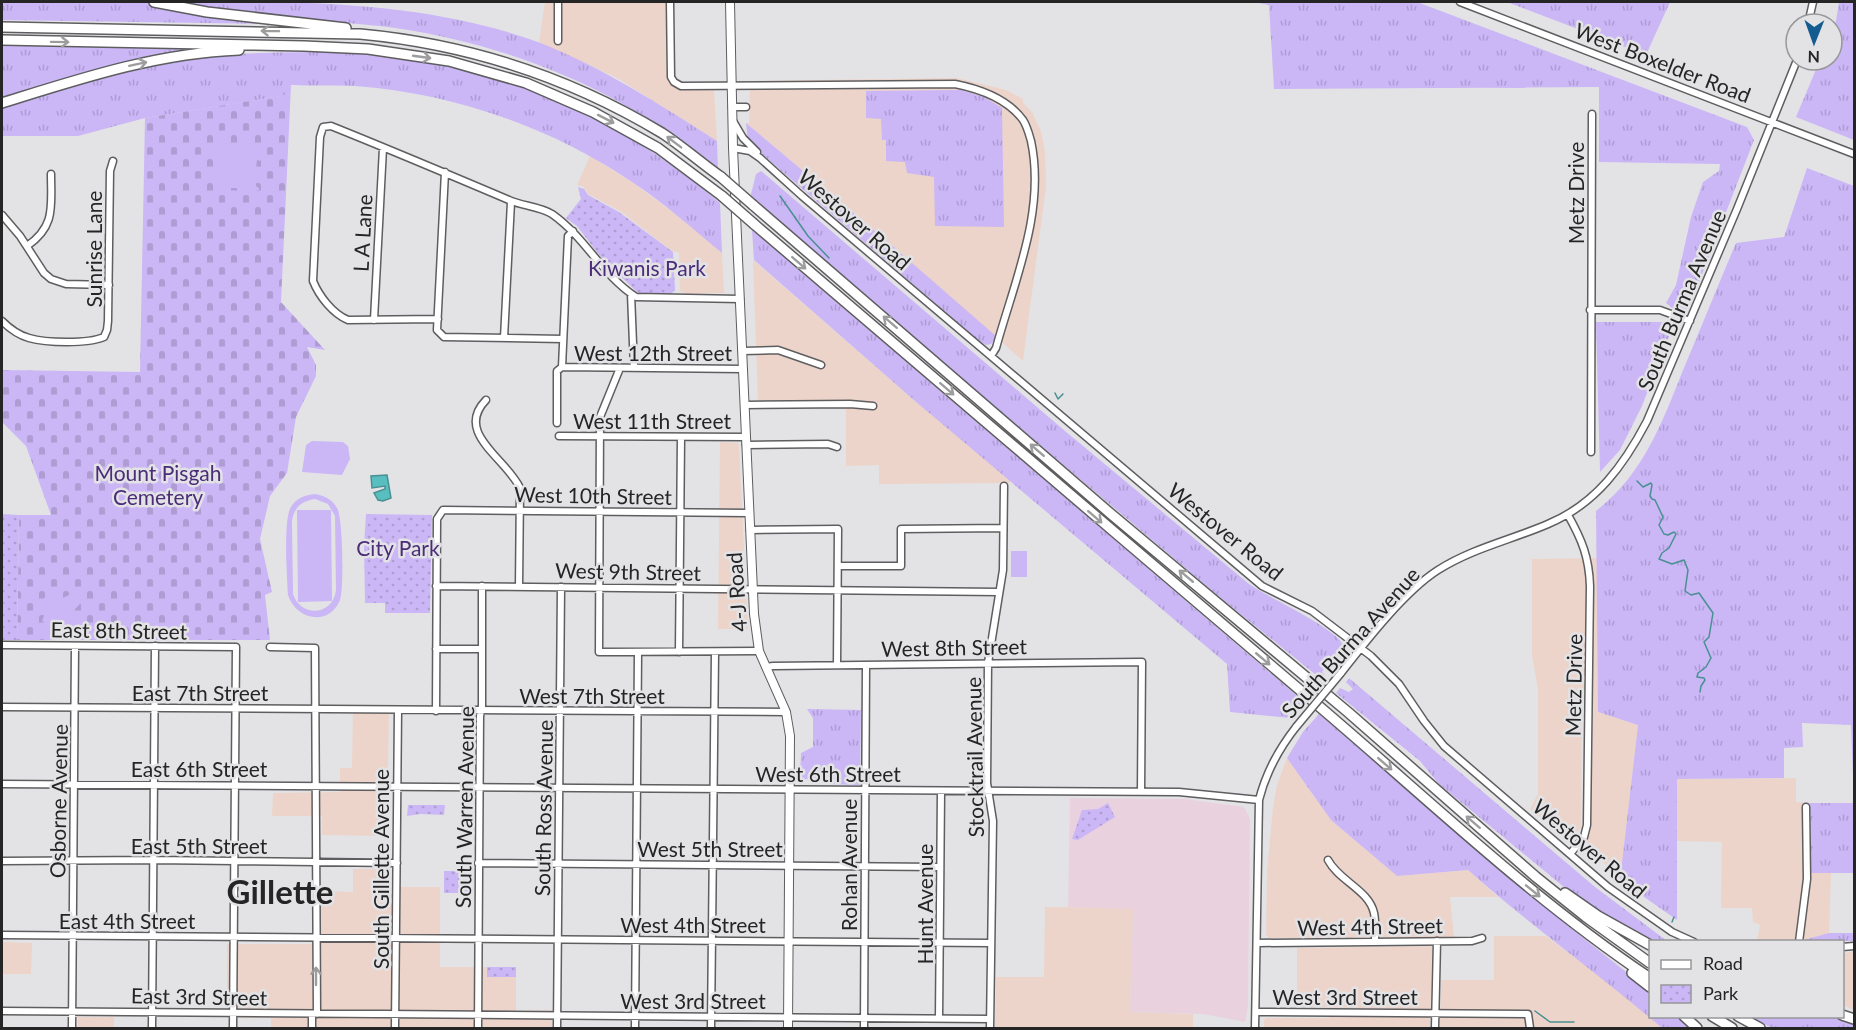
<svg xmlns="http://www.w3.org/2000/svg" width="1856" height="1030" viewBox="0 0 1856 1030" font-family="Lato,sans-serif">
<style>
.commercial{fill:#ecd4ca}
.medical{fill:#e9d2de}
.grass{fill:url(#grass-tufts)}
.cemetery{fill:url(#cemetery-stones)}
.park{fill:url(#park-dots)}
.garden{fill:#cbb6f6;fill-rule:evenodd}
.water{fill:#58bec0;stroke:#499092;stroke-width:1.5}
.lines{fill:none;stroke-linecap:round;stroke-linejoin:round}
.stream{stroke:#499092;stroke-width:1.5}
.minor-casing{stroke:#5e5e60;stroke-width:9}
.major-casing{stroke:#5e5e60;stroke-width:10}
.highway-casing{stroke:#5e5e60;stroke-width:12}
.minor{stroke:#fff;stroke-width:6}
.major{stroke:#fff;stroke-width:8}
.highway{stroke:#fff;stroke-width:9}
.minor-bridge-casing{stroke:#5e5e60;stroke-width:9;stroke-linecap:butt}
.highway-bridge-casing{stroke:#5e5e60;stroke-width:12;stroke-linecap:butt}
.minor-bridge{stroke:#fff;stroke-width:6}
.highway-bridge{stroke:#fff;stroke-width:9}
.oneway{stroke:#9d9d9d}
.labels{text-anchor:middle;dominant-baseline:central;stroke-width:5;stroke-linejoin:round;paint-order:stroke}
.street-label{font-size:21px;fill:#262526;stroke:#e3e3e6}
.park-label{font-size:21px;fill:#4b2c78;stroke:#e3e3e6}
.town-label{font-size:33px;font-weight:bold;fill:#262526;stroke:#e3e3e6}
</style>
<defs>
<pattern id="grass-tufts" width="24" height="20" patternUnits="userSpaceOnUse" patternTransform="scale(1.5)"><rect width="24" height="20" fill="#cbb6f6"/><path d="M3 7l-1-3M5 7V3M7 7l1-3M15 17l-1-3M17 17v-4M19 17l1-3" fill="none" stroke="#ae9cd3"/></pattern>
<pattern id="cemetery-stones" width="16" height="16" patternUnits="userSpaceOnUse" patternTransform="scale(1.5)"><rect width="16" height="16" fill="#cbb6f6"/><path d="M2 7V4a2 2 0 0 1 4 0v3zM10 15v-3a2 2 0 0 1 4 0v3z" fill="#ae9cd3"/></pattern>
<pattern id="park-dots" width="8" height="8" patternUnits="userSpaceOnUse" patternTransform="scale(1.5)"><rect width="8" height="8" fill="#cbb6f6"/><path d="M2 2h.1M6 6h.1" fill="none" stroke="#ae9cd3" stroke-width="1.8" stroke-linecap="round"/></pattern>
</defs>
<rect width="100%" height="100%" fill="#e3e3e6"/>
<!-- commercial -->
<path class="commercial" d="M545,2H667L669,82L679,89L714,90L717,141L617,78L539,42Z
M957,78L1006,90L1023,99V103L1032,112L1041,131L1045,152L1046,187L1023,361L888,242L746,123H749L750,81Z
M590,156L632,182L678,216L722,253L724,293L687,294L680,291L679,253L672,251L620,211L588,194L584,187L577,185Z
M753,260L915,401L1010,480V483L879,484V465L846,466V401L758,403Z
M720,442L738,443L739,447L748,629H718Z
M1597,558L1598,712L1638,725L1620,880L1587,846L1593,690H1582L1581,828L1569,841L1530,809L1538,794V690L1532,655V559Z
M353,705H389L387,836L322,835V816H272L273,793L340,792V768H352Z
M1287,758L1331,820L1397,876L1468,870L1498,897H1450L1454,937L1269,938L1266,935L1267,872L1273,807L1277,785Z
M1796,778V802L1810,803L1811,873H1831L1829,933L1805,940L1804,941L1757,940L1760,925L1753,922L1752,908H1721L1722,842L1677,841V779Z
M353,869H389V887H440V967H487V977H516V1011L552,1010V1028H271V1018H227V944H320V891L353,892Z
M1045,907L1133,908L1130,1012L1193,1014V1028H995L996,977H1044Z
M1494,936H1546L1614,987L1662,1028H1440L1441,980H1494Z
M2,942L32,943L31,974H2Z
M1430,946L1432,948L1430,1028H1264V1020L1266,1018H1329V1007H1297V948Z
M1854,951V1010L1843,1005L1842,954Z
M78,1017H114V1028H78Z"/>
<!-- medical -->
<path class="medical" d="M1070,798L1185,799L1244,807L1250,819L1248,1007L1245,1022L1203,1014L1130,1012L1133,909L1068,907Z"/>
<!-- grass -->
<path class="grass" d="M2,2H143L159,6L273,23L265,24L2,20Z
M169,2C292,1 421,0 538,42C602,67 659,104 717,141L718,171C628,92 512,45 395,28C360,23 325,22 291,19C250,15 210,8 169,2Z
M1254,2H1417L1747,127L1754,140L1689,308L1682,312L1672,308L1666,303L1676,285L1691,217L1703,182L1719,171L1720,164L1599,162V87L1274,89L1269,5Z
M1507,2H1670L1646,55Z
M1839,2H1854V140L1796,117L1820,60H1832V31L1836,21Z
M2,45L196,48L194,51L2,101Z
M347,52C383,55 419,58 455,66C553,87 644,139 720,203L722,253C693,229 664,203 632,182C551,127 452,93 355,86C333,85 312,86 291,85L282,96L145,118L78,136H2V108C52,92 103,74 155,64C218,52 283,52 347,52Z
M961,90L984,97L1002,108L1004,227L935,226L934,177L907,173L905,162L886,161V140H882L881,119L866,118V91Z
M746,123L888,242L997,337L991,344L986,345L980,342L748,142Z
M1807,168L1854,186V873H1811L1810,803H1854L1851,725L1802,723L1803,747L1784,748V778L1677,779V920L1620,880L1638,725L1598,712L1596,511C1646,472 1663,419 1686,363C1703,323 1719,283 1736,243L1784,237Z
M761,171L1065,431L1249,584C1267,597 1336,628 1343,645C1345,647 1344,650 1345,652L1331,669L1326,666L1322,672L1325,675L1321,679L1222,599L1080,479L750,198L756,174Z
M752,230L1303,701L1298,707L1293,705L1289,710L1292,714L1290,718L1230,712L1227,664L915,401L754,260Z
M1596,322H1666L1673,326L1642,406L1620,450L1600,472Z
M1349,678L1595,887L1667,941L1650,942L1605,916L1570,892L1439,784L1420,761L1336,693L1340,688L1349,692L1353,689L1346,682Z
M807,709L861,710L860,785L826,784V780L800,779L801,753L813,747V718Z
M1319,714L1558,918L1650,991V1016L1680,1017L1693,1028H1662C1599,974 1531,926 1468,870L1397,876L1331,820L1287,758L1303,732Z
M1829,933H1854V941H1804V940Z
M1750,1017H1838L1854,1024V1028H1772Z"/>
<!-- cemetery -->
<path class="cemetery" d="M291,85L281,302L325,350L307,347L316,365V376L296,417L287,473L270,496L260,539L272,592L265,595L270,640H17L19,515H51L26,446L2,422V370L140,372L145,118L281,96Z"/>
<!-- park -->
<path class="park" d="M578,187L584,189L588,195L619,212L673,252L675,290L671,294H640L636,291L600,256L577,226L566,218L581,199Z
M2,514L19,515L17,640H2Z
M366,514L432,515L430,613H385V603H365L364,545Z
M1108,803L1115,817L1078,840L1072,839L1082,810L1098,809Z
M408,805H445L444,815L421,814L407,816Z
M444,871H470V893H444Z
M487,967H516V977H487Z"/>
<!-- garden -->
<path class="garden" d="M216,145L261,146L260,161L257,160L256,168L260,172V179L256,177V186L260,189L254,192L251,188H222L218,191L215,173L219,170V151L215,149Z
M312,441L343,442L348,446L350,459L342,475L302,472L306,445Z
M315,494C325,496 332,499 337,508C343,517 344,590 340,600C329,627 296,620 288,595C287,578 283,519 291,507C296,498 305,495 315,494ZM315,499L328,504L335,516L336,590C333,616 301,618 293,594L292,521C294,507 302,501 315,499Z
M297,510H331L332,601L298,602Z
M1011,551H1027V577H1011Z
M69,595L75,596L80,604L74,610L73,639H43L42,633L44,631V622L42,621L45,613L44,598L47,596L49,598L61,599Z"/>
<!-- water -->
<path class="water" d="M387,475L391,498L383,501L378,500L374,493L385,489V486L372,488L371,476Z"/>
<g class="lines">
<!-- stream -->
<path class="stream" d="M780,196L808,236L829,258
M1055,393L1058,399L1063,394
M1637,481L1643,487L1651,483L1652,485L1650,496L1652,499L1655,500L1663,517L1659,525L1664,534L1668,535L1674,532L1676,534L1669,548L1662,553L1659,559L1672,564L1684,560L1688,570L1685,591L1691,595L1699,593L1713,613L1709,637L1704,642L1711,658L1706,667L1698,673L1697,677L1704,678L1705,680L1701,686L1700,692
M1672,922L1674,917
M1535,1011L1550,1022H1574"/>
<!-- minor casing -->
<g class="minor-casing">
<path id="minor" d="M670,2L671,77L674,82L681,86L955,84C980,89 1007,98 1023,120C1027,126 1029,134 1031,141C1046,211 1014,282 996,348L991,356
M1460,2L1854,154
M1808,24L1813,2
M558,41V2
M732,107H746
M733,121L743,138L757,152
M733,148L750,151L760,158L802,196L1262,586L1312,611L1371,656L1399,684L1424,721L1444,746L1608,887L1672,932L1694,942
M445,172L437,330L444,337L563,339
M2,215L20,236L44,273L51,279L66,284L109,285
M27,246C56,226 51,206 51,174
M631,294L634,368
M1590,310H1660L1690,321
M438,319L348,320C333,314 319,296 313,281L320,137L323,127L331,126C391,150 450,175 509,200C522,206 539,206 552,214C585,237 602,275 636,297L740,299
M374,320L383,148
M2,321C9,328 18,335 29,338C46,343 88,344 104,337L107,330L108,321L110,171L113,161
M504,338L511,202
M742,351L778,350L821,365
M562,367L743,369
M562,367L568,236L573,231
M620,368L600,417L599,652L759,651
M486,400C454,433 506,458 520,488L519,587
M745,405L850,404L873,406
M557,423V371L562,367
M559,436L746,437
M746,445L828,444L837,447
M1591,452L1592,114
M1568,515C1582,540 1589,557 1590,586L1587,825L1584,837L1570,854
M750,530L838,529L837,665
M838,566H901V529L1003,528
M436,586L999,592
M2,645L236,647L233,1028
M270,647L315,648L317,1014
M436,649H482
M679,652L681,437
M766,667L773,666L1142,662L1141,792
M1341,673C1366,641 1405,591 1438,570C1473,548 1511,540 1548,524C1596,504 1624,465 1647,421L1737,209L1797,60
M2,707L786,712
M436,711L437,519L443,510L749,513
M2,784L1179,792L1259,800
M1328,860C1339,881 1369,890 1374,913C1376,922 1375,933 1375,942
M2,861L154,860L397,863
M478,863L940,867
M2,935L991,943
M1799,942L1807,879L1806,807
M1257,943L1472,941L1482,938
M1842,947L1854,946
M2,1011L990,1019
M1256,1012L1528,1014L1530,1028
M939,1018L941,791
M72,1028L75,646
M152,1028L155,646
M312,1028V1014
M395,1028L398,710
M478,1028L480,716L482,706V586
M557,1028L561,587
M635,1028L638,652
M711,1028L715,652
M864,1028L866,665
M990,1028L993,821L987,783L988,663L1003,570L1004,486
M1255,1028L1259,800C1266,772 1278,750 1296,727
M1435,1028L1437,941"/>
</g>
<!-- major casing -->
<g class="major-casing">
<path id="major" d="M730,2L733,148L754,614L759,651L786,712L790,736L788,1028"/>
</g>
<!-- highway casing -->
<g class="highway-casing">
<path id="highway" d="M154,2L207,12L346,28
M2,27L360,34C468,44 569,77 662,133C682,146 701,163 721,177
M2,40L304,46L368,49L449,61L526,83L593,112L658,148L722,196
M2,103C79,79 157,53 239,50
M753,205L1111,514L1349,713L1536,877L1586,917L1650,963
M754,224C941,384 1127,543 1314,702C1425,796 1529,897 1650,978
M1565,893L1598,916L1650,945
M1632,973L1650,987
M1842,1015L1854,1019
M1684,1016L1697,1028
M1712,1016L1732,1028
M1738,1016L1760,1028"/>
</g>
<!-- minor -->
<use href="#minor" class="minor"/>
<!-- major -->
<use href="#major" class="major"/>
<!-- highway -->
<use href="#highway" class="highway"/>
<!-- minor-bridge casing -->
<g class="minor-bridge-casing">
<path id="minor-bridge" d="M1296,727L1341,673"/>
</g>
<!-- highway-bridge casing -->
<g class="highway-bridge-casing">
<path id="highway-bridge" d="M721,177L753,205
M722,196L754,224"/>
</g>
<!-- minor-bridge -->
<use href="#minor-bridge" class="minor-bridge"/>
<!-- highway-bridge -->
<use href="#highway-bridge" class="highway-bridge"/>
</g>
<!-- one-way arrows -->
<defs><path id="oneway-shaft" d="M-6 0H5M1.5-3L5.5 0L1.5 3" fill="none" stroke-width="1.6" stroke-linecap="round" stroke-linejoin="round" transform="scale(1.5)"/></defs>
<g class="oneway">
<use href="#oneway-shaft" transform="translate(270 31) rotate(-179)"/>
<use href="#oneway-shaft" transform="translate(60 42) rotate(1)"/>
<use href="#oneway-shaft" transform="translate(422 57) rotate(8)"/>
<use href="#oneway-shaft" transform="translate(138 64) rotate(-12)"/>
<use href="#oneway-shaft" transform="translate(606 119) rotate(27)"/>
<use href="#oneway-shaft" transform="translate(674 142) rotate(-143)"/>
<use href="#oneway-shaft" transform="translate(799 263) rotate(41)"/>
<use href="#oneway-shaft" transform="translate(890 322) rotate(-139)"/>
<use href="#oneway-shaft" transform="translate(947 389) rotate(41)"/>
<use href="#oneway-shaft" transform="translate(1037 450) rotate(-139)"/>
<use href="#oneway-shaft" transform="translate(1095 517) rotate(41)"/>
<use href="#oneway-shaft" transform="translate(1186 576) rotate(-140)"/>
<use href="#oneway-shaft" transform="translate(1263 659) rotate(40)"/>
<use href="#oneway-shaft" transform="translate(1385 764) rotate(41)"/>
<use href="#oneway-shaft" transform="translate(1473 822) rotate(-139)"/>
<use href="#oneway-shaft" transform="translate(1533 891) rotate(39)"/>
<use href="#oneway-shaft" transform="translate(316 976) rotate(-90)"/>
</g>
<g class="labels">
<!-- street labels -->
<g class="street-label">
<text transform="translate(1663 62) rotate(21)">West Boxelder Road</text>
<text transform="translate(1575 193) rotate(-90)">Metz Drive</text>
<text transform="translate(855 219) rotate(41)">Westover Road</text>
<text transform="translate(362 233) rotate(-87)">L A Lane</text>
<text transform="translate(93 249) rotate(-90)">Sunrise Lane</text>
<text transform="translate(1681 300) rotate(-67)">South Burma Avenue</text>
<text x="653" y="352">West 12th Street</text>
<text x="652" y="420">West 11th Street</text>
<text transform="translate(593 495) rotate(1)">West 10th Street</text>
<text transform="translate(1226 531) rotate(39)">Westover Road</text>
<text transform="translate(628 571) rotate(1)">West 9th Street</text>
<text transform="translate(736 592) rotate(-94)">4-J Road</text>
<text transform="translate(119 630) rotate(1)">East 8th Street</text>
<text transform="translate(1350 642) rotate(-48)">South Burma Avenue</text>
<text transform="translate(954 647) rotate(-1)">West 8th Street</text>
<text transform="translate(1573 685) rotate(-89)">Metz Drive</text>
<text x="200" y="692">East 7th Street</text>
<text x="592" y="695">West 7th Street</text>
<text transform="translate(974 757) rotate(-91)">Stocktrail Avenue</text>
<text x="199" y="768">East 6th Street</text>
<text x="828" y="773">West 6th Street</text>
<text transform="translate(58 801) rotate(-89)">Osborne Avenue</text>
<text transform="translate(464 807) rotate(-89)">South Warren Avenue</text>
<text transform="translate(543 808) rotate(-89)">South Ross Avenue</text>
<text x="199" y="845">East 5th Street</text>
<text x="710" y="848">West 5th Street</text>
<text transform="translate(1590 848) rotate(40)">Westover Road</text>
<text transform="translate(848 865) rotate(-90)">Rohan Avenue</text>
<text transform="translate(380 869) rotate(-90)">South Gillette Avenue</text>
<text transform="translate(924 904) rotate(-90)">Hunt Avenue</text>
<text x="127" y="920">East 4th Street</text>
<text x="693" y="924">West 4th Street</text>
<text transform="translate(1370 926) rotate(-1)">West 4th Street</text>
<text transform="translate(199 996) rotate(1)">East 3rd Street</text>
<text x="1345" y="996">West 3rd Street</text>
<text x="693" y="1000">West 3rd Street</text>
</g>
<!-- park labels -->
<g class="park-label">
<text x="647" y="267">Kiwanis Park</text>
<text x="158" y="472">Mount Pisgah<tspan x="158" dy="24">Cemetery</tspan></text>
<text x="398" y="547">City Park</text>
</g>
<!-- town labels -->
<g class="town-label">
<text x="280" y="891">Gillette</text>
</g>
</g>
<!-- border -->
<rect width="1856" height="1030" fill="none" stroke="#262526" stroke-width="6"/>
<!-- legend -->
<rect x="1649" y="940" width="195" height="78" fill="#e3e3e6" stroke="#979799" stroke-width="1.5"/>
<rect x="1661" y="960" width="30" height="9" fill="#ffffff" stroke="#979799" stroke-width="1.5"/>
<text x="1703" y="970" font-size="18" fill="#262526">Road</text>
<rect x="1661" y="985" width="30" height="18" fill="url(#park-dots)" stroke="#979799" stroke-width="1.5"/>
<text x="1703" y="1000" font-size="18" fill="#262526">Park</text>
<!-- north arrow -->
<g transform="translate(1814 42) rotate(181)"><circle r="28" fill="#e3e3e6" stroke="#979799" stroke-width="1.5"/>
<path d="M0-4.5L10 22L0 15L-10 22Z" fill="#145c90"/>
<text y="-9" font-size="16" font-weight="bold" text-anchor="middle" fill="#262526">N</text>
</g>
</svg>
